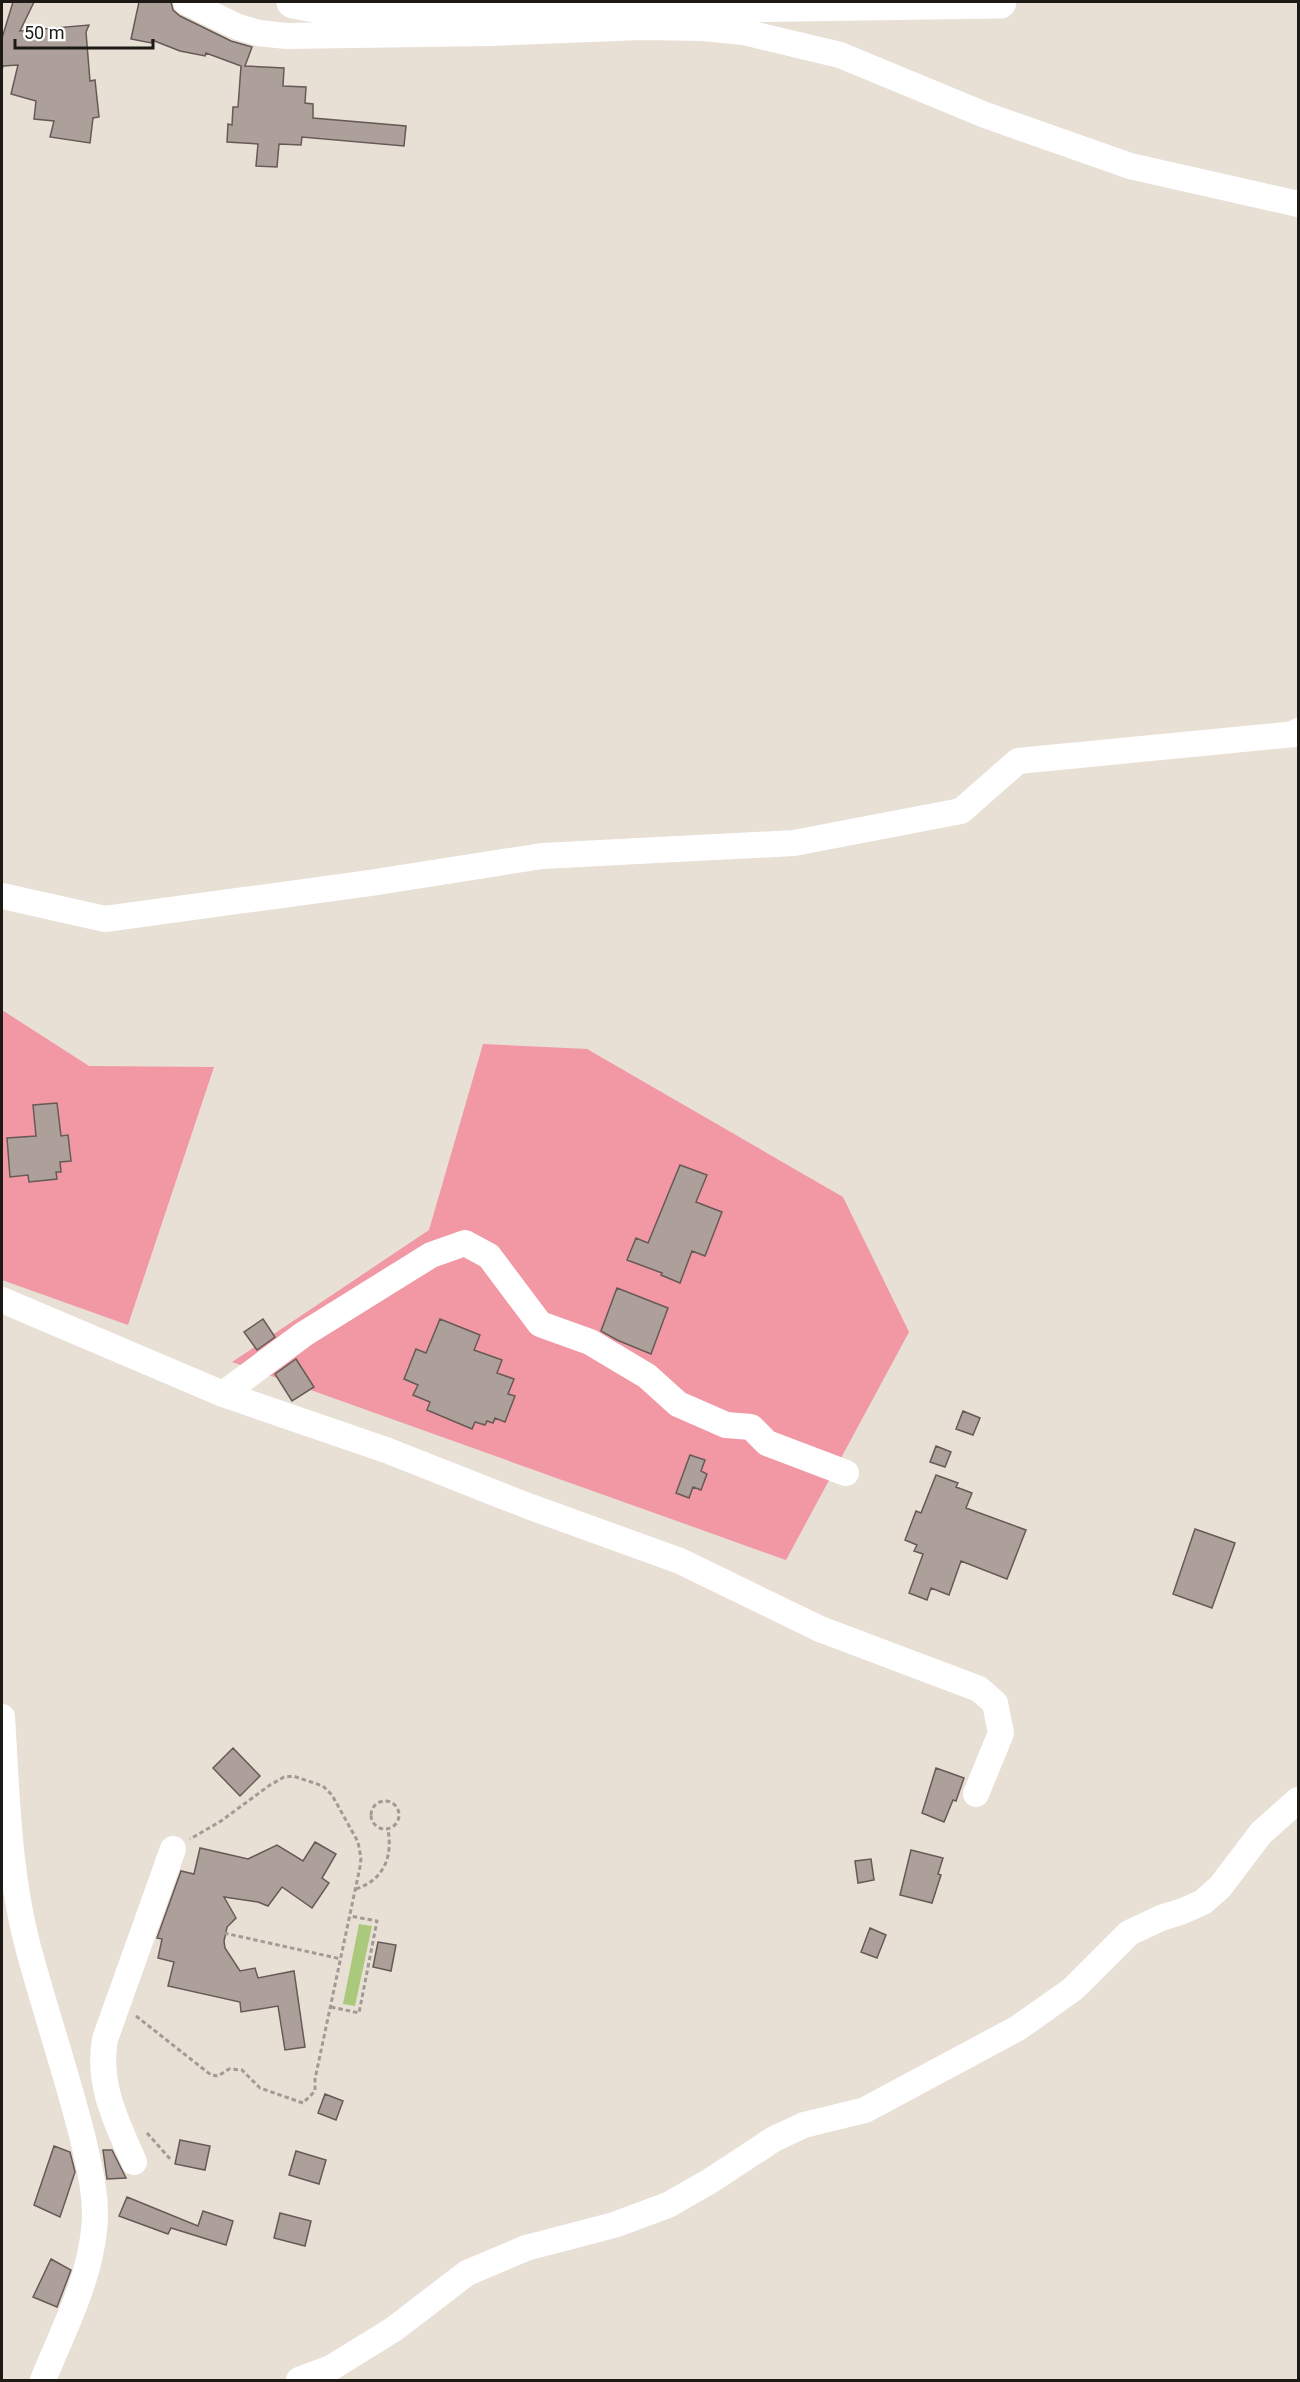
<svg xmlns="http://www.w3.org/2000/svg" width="1300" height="2382" viewBox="0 0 1300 2382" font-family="Roboto,sans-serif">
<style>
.green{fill:#f198a4}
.water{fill:#aac97c}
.building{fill:#ada09b;stroke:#675a56;stroke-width:1.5}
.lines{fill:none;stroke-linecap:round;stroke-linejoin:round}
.path{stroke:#a29b93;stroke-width:3;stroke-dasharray:4.5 3;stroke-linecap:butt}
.minor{stroke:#fff;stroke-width:26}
.highway{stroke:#fff;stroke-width:33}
</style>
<rect width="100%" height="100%" fill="#e8dfd5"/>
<!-- green -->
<path class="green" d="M2,1010L89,1066L214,1067L128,1325L2,1280Z
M483,1044L587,1049L843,1197L909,1332L786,1560L232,1362L429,1230Z"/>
<!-- water -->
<path class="water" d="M359,1924L372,1926L355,2006L343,2004Z"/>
<!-- building -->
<path class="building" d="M13,2H34L20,31L89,25L86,32L90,81L95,80L99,117L93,118L90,143L50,137L54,121L34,119L36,101L11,94L18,65L3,66L2,70V38Z
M139,2H171L173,10L180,16L231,41L252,47L245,66L284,68L283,86L306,87L305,103L313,104V118L406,126L404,146L302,137L301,145L279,144L277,167L256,166L258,144L227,142L228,124L232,125L233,107H238L241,66L206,53L205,56L180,51L152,40L151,43L131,39Z
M57,1103L61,1136L68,1135L71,1161L60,1162L61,1172H56L57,1179L29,1182L28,1175L10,1177L7,1138L36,1136L33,1105Z
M680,1165L707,1175L696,1202L722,1212L705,1256L692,1251L680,1283L661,1275L662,1273L627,1260L636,1238L648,1243Z
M617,1288L668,1308L651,1354L617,1340L601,1331Z
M263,1319L275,1337L257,1350L244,1332Z
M440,1319L480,1335L474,1350L502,1360L497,1373L514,1379L508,1394L515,1396L505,1422L495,1418L493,1423L487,1421L485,1425L475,1422L472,1429L427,1410L430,1402L413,1395L418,1385L404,1379L416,1349L426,1353Z
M296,1359L314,1387L292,1401L275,1374Z
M963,1411L980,1418L973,1435L956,1429Z
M936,1446L951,1452L945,1467L930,1462Z
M690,1455L705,1460L701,1471L707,1474L701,1490L693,1487L689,1498L676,1493Z
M936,1475L958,1483L956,1487L972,1493L966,1508L1026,1530L1007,1579L961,1561L949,1595L931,1588L927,1600L909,1593L923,1554L914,1551L917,1545L905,1540L916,1511L921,1513Z
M1195,1529L1235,1543L1212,1608L1173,1594Z
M233,1748L260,1776L240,1796L213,1768Z
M936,1768L964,1778L956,1801L953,1800L944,1822L922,1813Z
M315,1842L336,1854L322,1878L329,1883L312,1908L282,1887L268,1906L258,1902L224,1897L236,1918L227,1927L224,1941L225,1948L240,1971L255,1968L258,1978L294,1971L305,2047L285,2050L278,2006L241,2012L240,2002L168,1986L174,1962L158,1958L162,1939L157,1938L181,1871L194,1874L200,1848L248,1859L277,1845L303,1861Z
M911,1850L943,1858L938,1874L941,1875L932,1903L900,1895Z
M871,1859L874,1880L858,1883L855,1861Z
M870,1928L886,1935L877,1958L861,1952Z
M378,1942L396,1945L391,1971L373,1967Z
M325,2094L343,2101L336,2120L318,2113Z
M180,2140L210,2146L205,2170L175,2164Z
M54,2146L70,2152L75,2172L60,2217L34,2205Z
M103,2150H112L126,2178L107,2179Z
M296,2151L326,2160L319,2184L289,2175Z
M127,2197L198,2226L203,2211L233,2221L226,2245L171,2228L168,2234L119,2216Z
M280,2213L311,2221L305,2246L274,2238Z
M51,2259L71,2270L57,2307L33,2297Z"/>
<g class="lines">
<!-- path -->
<path class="path" d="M371 1815a14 14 0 1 1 28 0a14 14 0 1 1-28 0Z
M356,1889C383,1880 393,1858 388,1830
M224,1933L341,1959
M331,2007L359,2013L377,1921L350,1916
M136,2016L211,2075L218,2076L229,2069L242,2070L260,2088L303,2103L315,2091V2079L360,1867L361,1858L358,1842L332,1795L323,1786L293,1776L284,1777L270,1785L221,1821L190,1839
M147,2133L172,2161"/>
<!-- minor -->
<path class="minor" d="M186,2L238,27L259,33L286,36L491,33L642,27L703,28L744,32L840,55L985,115L1130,166L1298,204
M2,896L105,919L370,883L542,856L794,843L961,811L1018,761L1295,734L1298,731
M2,1300L223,1394L386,1450L528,1506L680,1561L820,1629L979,1689L995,1703L1001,1733L976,1794
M223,1394L304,1334L431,1255L465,1243L489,1256L540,1324L590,1342L647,1376L678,1404L726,1425L751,1427L767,1443L846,1473
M2,1717C7,1794 8,1872 28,1947C45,2010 66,2072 82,2135C89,2165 98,2199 94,2230C89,2282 62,2333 43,2380
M134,2162C116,2121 97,2084 105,2039L173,1849
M299,2380L331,2368L394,2329L467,2273L526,2248L614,2225L668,2205L710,2181L774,2139L804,2125L865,2110L1018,2028L1073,1989L1129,1933L1161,1918L1183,1911L1203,1902L1220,1887L1261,1833L1298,1800"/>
<!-- highway -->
<path class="highway" d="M293,2L320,7L372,11L1000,2"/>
</g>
<!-- border -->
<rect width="1300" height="2382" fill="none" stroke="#1d1a16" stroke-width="6"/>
<!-- scale -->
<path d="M15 39v9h138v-9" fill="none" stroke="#1d1a16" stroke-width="3"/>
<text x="24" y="39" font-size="18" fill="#1d1a16" stroke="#ffffff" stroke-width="4.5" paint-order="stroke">50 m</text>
</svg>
